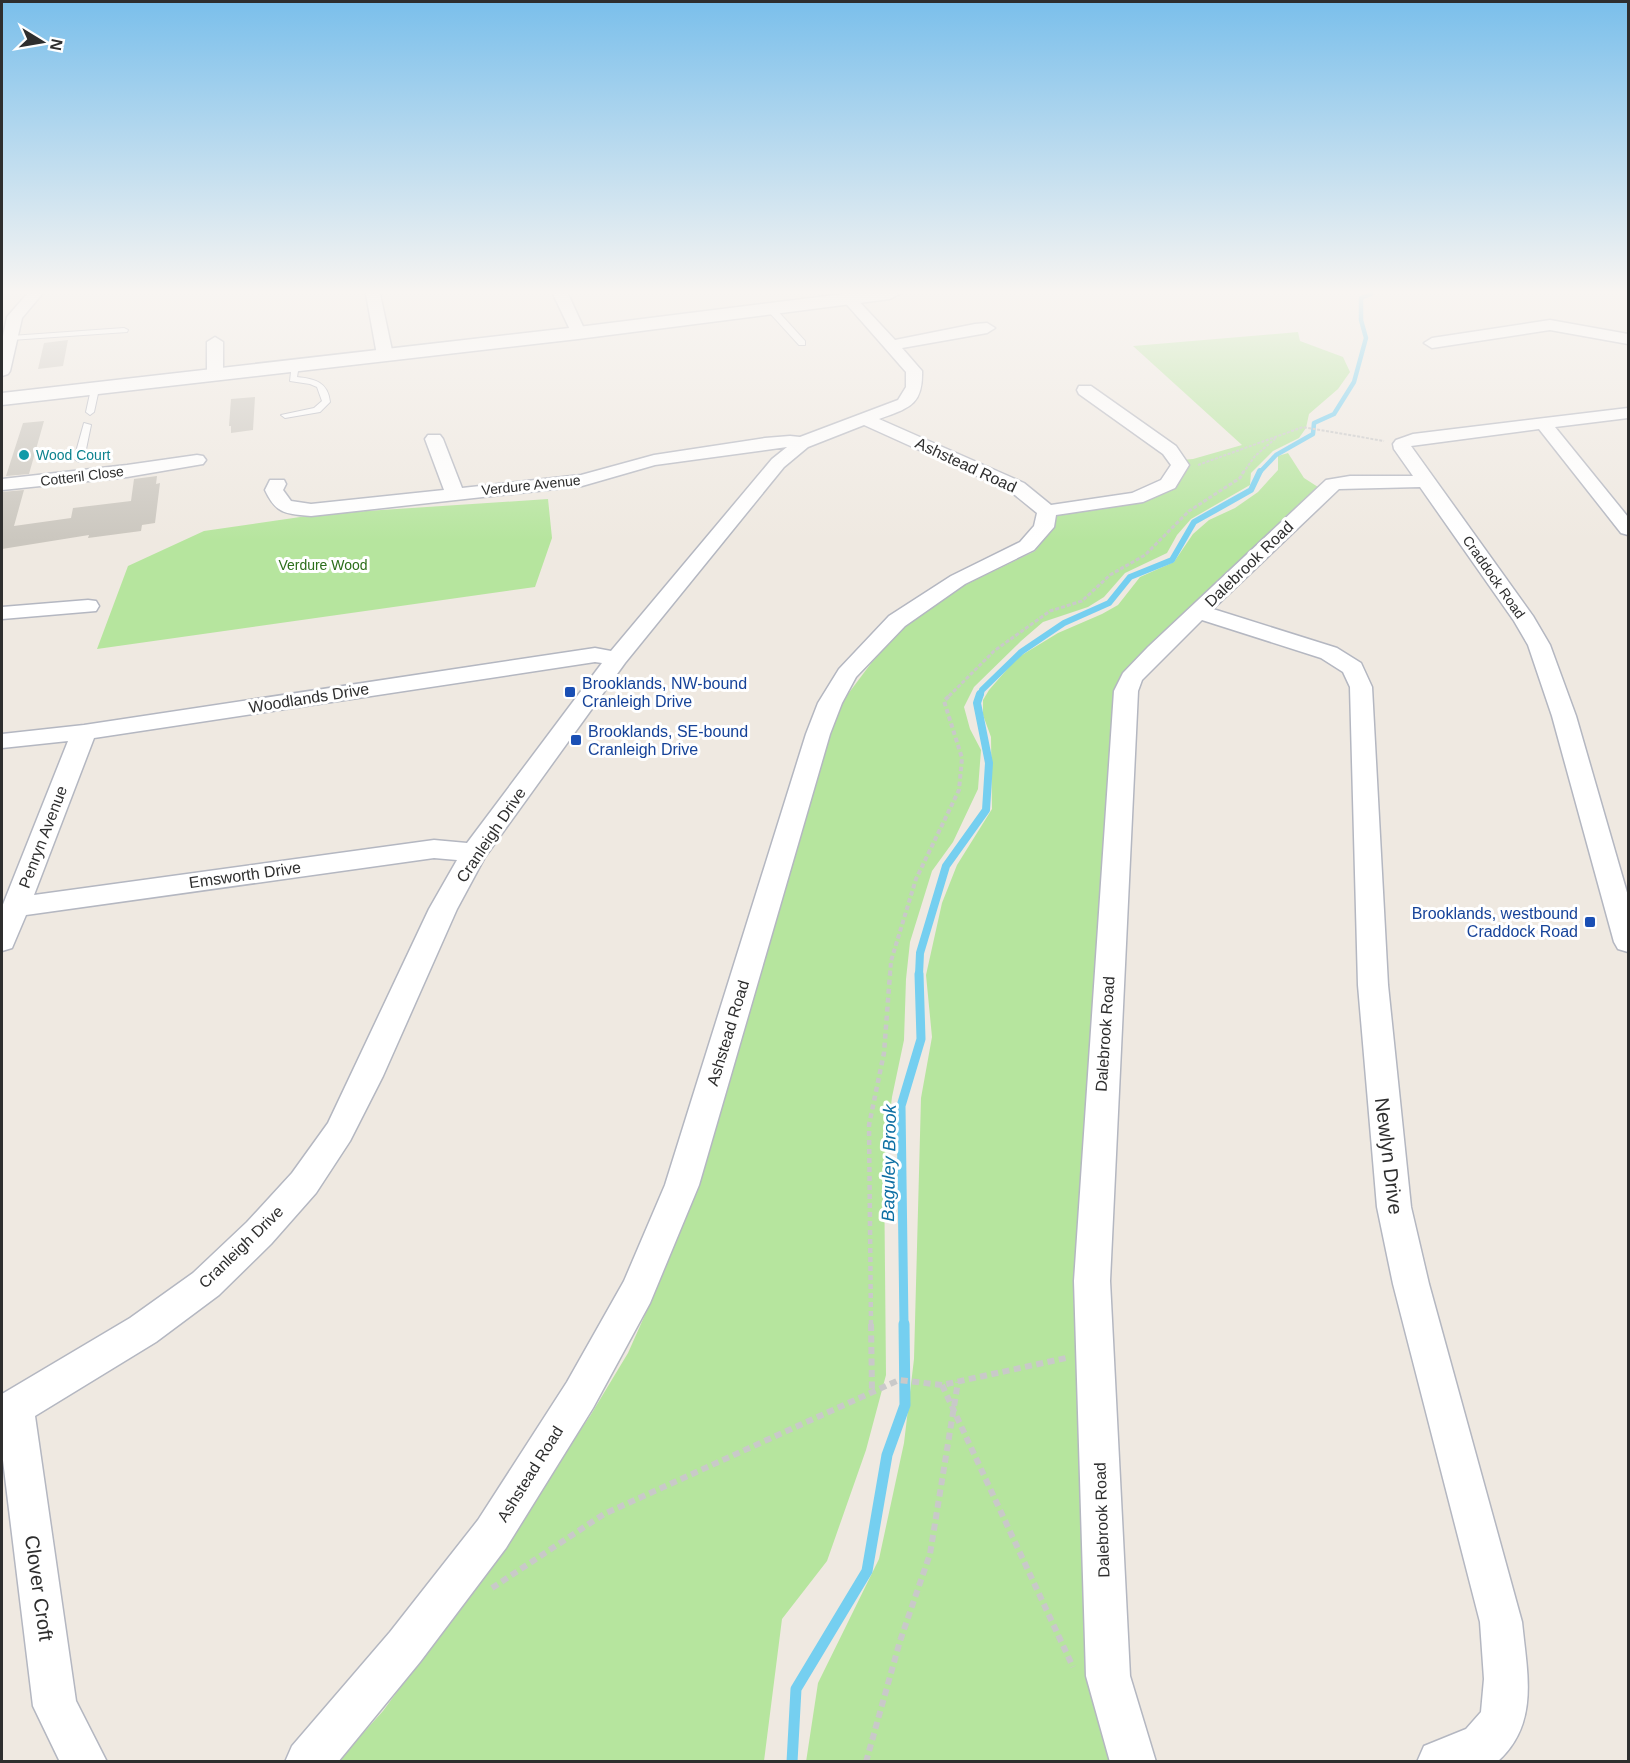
<svg xmlns="http://www.w3.org/2000/svg" width="1630" height="1763" viewBox="0 0 1630 1763" font-family="Helvetica,sans-serif">
<style>
.green{fill:#b6e59e}
.lines{fill:none;stroke-linecap:round;stroke-linejoin:round}
.stream-far4{stroke:#75cff0;stroke-width:4.5}
.stream-far3{stroke:#75cff0;stroke-width:6}
.stream-far2{stroke:#75cff0;stroke-width:8}
.stream-far1{stroke:#75cff0;stroke-width:9}
.stream{stroke:#75cff0;stroke-width:11}
.building{fill:#cbc7bf}
.service-casing{stroke:#b4b7c1;stroke-width:2}
.minor-casing{stroke:#b4b7c1;stroke-width:3}
.tertiary-casing{stroke:#b4b7c1;stroke-width:3}
.path-far4{stroke:#c9c9c9;stroke-width:2;stroke-dasharray:3 1.5;stroke-linecap:butt}
.path-far3{stroke:#c9c9c9;stroke-width:3;stroke-dasharray:4 2;stroke-linecap:butt}
.path-far2{stroke:#c9c9c9;stroke-width:4;stroke-dasharray:4.5 3;stroke-linecap:butt}
.path-far1{stroke:#c9c9c9;stroke-width:4.5;stroke-dasharray:5 4;stroke-linecap:butt}
.path{stroke:#c9c9c9;stroke-width:6;stroke-dasharray:7 4.5;stroke-linecap:butt}
.service{fill:#fff;fill-rule:evenodd}
.minor{fill:#fff;fill-rule:evenodd}
.tertiary{fill:#fff;fill-rule:evenodd}
.culture-dot{fill:#0f9aa8;stroke:#fff;stroke-width:2}
.transit-dot{fill:#1a4fb4;stroke:#fff;stroke-width:2}
.labels{text-anchor:middle;dominant-baseline:central;stroke-width:6;stroke-linejoin:round;paint-order:stroke}
.far-culture-label{font-size:14px;fill:#0d838f;stroke:#fff;text-anchor:start}
.far-street-label{font-size:14px;fill:#2e2e2e;stroke:#fff}
.far-park-label{font-size:14px;fill:#2c6e1b;stroke:#fff}
.street-label{font-size:16px;fill:#2e2e2e;stroke:#fff}
.transit-label{font-size:16px;fill:#164399;stroke:#fff;text-anchor:start}
.water-label{font-size:18px;font-style:italic;fill:#0d6fa3;stroke:#fff}
.near-street-label{font-size:20px;fill:#2e2e2e;stroke:#fff}
</style>
<rect width="100%" height="100%" fill="#efe9e1"/>
<!-- green -->
<path class="green" d="M1298,332L1300,341L1343,357L1350,372L1338,389L1309,414L1306,428L1299,438L1273,451L1251,473L1250,485L1191,519L1177,535L1167,553L1125,573L1104,597L1088,607L1043,622L1021,641L974,687L964,707L970,729L981,750L978,789L953,842L932,871L910,942L906,979L904,1040L892,1097L884,1163L886,1375L866,1450L827,1561L782,1619L764,1761L337,1762L383,1711L438,1636L590,1416L628,1353L664,1272L695,1187L821,756L842,702L872,662L911,620L961,587L1035,551L1053,529V513L1164,491L1182,477L1184,468L1182,460L1193,459L1242,445L1133,346Z
M1288,453L1304,478L1318,487L1119,678L1089,1136L1114,1761L806,1762L818,1683L879,1559L904,1443L914,1359L921,1098L932,1037L926,975L942,903L957,865L992,809L991,737L983,715V700L989,690L1017,658L1058,633L1102,614L1118,605L1140,577L1174,562L1193,534L1209,520L1235,508L1258,492L1278,470V456Z
M548,499L552,538L535,587L97,649L128,566L204,531L321,514Z"/>
<g class="lines">
<!-- stream-far4 -->
<path class="stream-far4" d="M1259,473L1276,455L1313,434L1314,423L1334,414L1354,382L1366,338L1361,320V298L1371,294"/>
<!-- stream-far3 -->
<path class="stream-far3" d="M980,696L982,690L1021,652L1064,623L1109,603L1130,577L1172,560L1194,522L1251,490L1260,471"/>
<!-- stream-far2 -->
<path class="stream-far2" d="M919,975L920,953L946,866L986,810L989,763L977,703L980,694"/>
<!-- stream-far1 -->
<path class="stream-far1" d="M904,1325L901,1106L921,1039L919,974"/>
<!-- stream -->
<path class="stream" d="M792,1762L796,1689L867,1571L887,1455L905,1405L904,1324"/>
</g>
<!-- building -->
<path class="building" d="M68,340L63,366L38,369L44,343Z
M255,397L253,430L231,433V426H229L231,399Z
M44,421L29,474L6,476L23,423Z
M157,476L156,484L160,483L155,523L142,525L141,531L88,538L89,535L2,549V492L24,490L14,526L71,518L73,508L131,501L134,479Z"/>
<g class="lines">
<!-- service casing -->
<g class="service-casing">
<path id="service" d="M768,307H774L805,341V345H799L768,311Z
M124,328L128,330L127,332L11,340L7,338L11,336Z
M292,363L299,365L297,377C315,379 328,382 330,402L320,412L285,418L281,415L314,408L322,401L317,387L310,384L290,381Z
M95,386L99,389L94,412L90,415L86,412L91,389Z
M84,423L91,425L84,459L79,462L74,459Z"/>
</g>
<!-- minor casing -->
<g class="minor-casing">
<path id="minor" d="M27,294H42L22,318L10,371L8,374L2,376V341L7,317Z
M366,294H380L393,355L391,358H379L377,355Z
M553,294H568L586,333L583,336H573Z
M849,295L854,296L895,340L975,324L987,323L995,328L987,333L902,348L922,371C923,406 908,408 879,419L1024,483L1051,505L1132,493L1161,480L1171,465L1163,454L1079,394L1077,390L1079,386H1091L1176,446L1189,465L1175,488L1143,502L1056,515L1054,527L1034,550L965,584L905,626L856,677L842,703L830,734L699,1185L650,1303L593,1408L506,1548L420,1662L338,1762H285L292,1746L390,1632L478,1520L567,1382L624,1281L665,1185L806,734L818,703L839,669L889,616L951,576L1020,542L1034,526L1037,513L1010,491L864,425L808,447L784,467L625,663L485,857L457,909L383,1076L350,1141L316,1193L271,1244L219,1295L156,1342L35,1416L76,1701L107,1762H60L33,1706L2,1452V1394L130,1318L193,1273L247,1222L292,1173L328,1123L429,909L457,860L434,858L26,915L12,948L2,951V907L68,741L2,748V734L84,725L595,648L611,651L772,459L787,447L655,465L582,486L311,516C286,514 276,514 265,490L270,480H284L286,484L283,490L291,501L311,504L444,490L425,439L428,435H440L443,439L462,488L581,475L654,455L765,438L790,436L800,437L898,400L906,387V372L842,299ZM595,662L602,663L467,843L434,840L34,895L94,738Z
M1550,320L1628,334V344L1550,330L1432,348L1424,343L1432,338Z
M215,337L223,342V375L215,380L207,375V342Z
M1628,408V418L1555,427L1628,517V535L1621,533L1539,429L1411,446L1533,616L1550,645L1576,716L1628,896V952L1618,949L1614,942L1552,716L1528,645L1514,621L1420,487L1339,489L1213,609L1337,648L1361,663L1372,687L1388,985L1411,1207L1429,1284L1522,1622C1527,1673 1540,1724 1497,1762H1417L1424,1746L1466,1729L1481,1712L1484,1679L1480,1622L1393,1284L1377,1207L1358,985L1350,687L1343,672L1321,658L1202,620L1142,680L1138,691L1110,1281L1130,1676L1156,1762H1110L1086,1676L1074,1281L1114,691L1123,673L1148,647L1326,480L1350,476H1413L1394,449L1393,444L1396,440L1413,434Z
M197,455L203,456L206,460L203,464L127,477L2,490V479L127,465Z
M88,600L96,601L99,606L96,611L2,619V607Z"/>
</g>
<!-- tertiary casing -->
<g class="tertiary-casing">
<path id="tertiary" d="M843,294H899L890,299L578,339L2,405V393L578,327Z"/>
</g>
<!-- path-far4 -->
<path class="path-far4" d="M1198,465L1303,427L1384,441
M1243,473L1255,456L1276,438"/>
<!-- path-far3 -->
<path class="path-far3" d="M949,696L994,651L1050,611L1082,601L1110,575L1145,555L1189,511L1240,478L1244,471"/>
<!-- path-far2 -->
<path class="path-far2" d="M890,975L891,961L916,879L959,790L962,758L944,701L951,694"/>
<!-- path-far1 -->
<path class="path-far1" d="M871,1325L869,1125L884,1053L890,974"/>
<!-- path -->
<path class="path" d="M871,1324L872,1392
M942,1385L1073,1667
M492,1588L604,1514L899,1380L942,1385L1066,1358
M866,1762L900,1641L930,1554L958,1382"/>
<!-- service -->
<use href="#service" class="service"/>
<!-- minor -->
<use href="#minor" class="minor"/>
<!-- tertiary -->
<use href="#tertiary" class="tertiary"/>
</g>
<!-- sky -->
<linearGradient id="sky" x2="0" y2="1"><stop stop-color="#7abfeb"/><stop offset="0.54" stop-color="#f8f5f2"/><stop offset="1" stop-color="#f8f5f2" stop-opacity="0"/></linearGradient>
<rect width="1630" height="541" fill="url(#sky)"/>
<!-- markers -->
<circle class="culture-dot" cx="24" cy="455" r="6"/>
<g class="transit-dot">
<rect x="564" y="686" width="12" height="12" rx="3"/>
<rect x="570" y="734" width="12" height="12" rx="3"/>
<rect x="1584" y="916" width="12" height="12" rx="3"/>
</g>
<g class="labels">
<!-- far-culture labels -->
<g class="far-culture-label">
<text x="36" y="455">Wood Court</text>
</g>
<!-- far-street labels -->
<g class="far-street-label">
<text transform="translate(82 476) rotate(-7)">Cotteril Close</text>
<text transform="translate(531 485) rotate(-6)">Verdure Avenue</text>
<text transform="translate(1494 577) rotate(55)">Craddock Road</text>
</g>
<!-- far-park labels -->
<g class="far-park-label">
<text x="323" y="565">Verdure Wood</text>
</g>
<!-- street labels -->
<g class="street-label">
<text transform="translate(966 465) rotate(25)">Ashstead Road</text>
<text transform="translate(1249 564) rotate(-44)">Dalebrook Road</text>
<text transform="translate(309 698) rotate(-9)">Woodlands Drive</text>
<text transform="translate(491 835) rotate(-56)">Cranleigh Drive</text>
<text transform="translate(43 837) rotate(-69)">Penryn Avenue</text>
<text transform="translate(245 875) rotate(-8)">Emsworth Drive</text>
<text transform="translate(728 1033) rotate(-73)">Ashstead Road</text>
<text transform="translate(1105 1034) rotate(-86)">Dalebrook Road</text>
<text transform="translate(241 1247) rotate(-44)">Cranleigh Drive</text>
<text transform="translate(530 1474) rotate(-58)">Ashstead Road</text>
<text transform="translate(1102 1520) rotate(-92)">Dalebrook Road</text>
</g>
<!-- transit labels -->
<g class="transit-label">
<text x="582" y="683">Brooklands, NW-bound<tspan x="582" dy="18">Cranleigh Drive</tspan></text>
<text x="588" y="731">Brooklands, SE-bound<tspan x="588" dy="18">Cranleigh Drive</tspan></text>
<text x="1578" y="913" text-anchor="end">Brooklands, westbound<tspan x="1578" dy="18">Craddock Road</tspan></text>
</g>
<!-- water labels -->
<g class="water-label">
<text transform="translate(889 1163) rotate(-89)">Baguley Brook</text>
</g>
<!-- near-street labels -->
<g class="near-street-label">
<text transform="translate(1389 1156) rotate(83)">Newlyn Drive</text>
<text transform="translate(39 1588) rotate(82)">Clover Croft</text>
</g>
</g>
<!-- border -->
<rect width="1630" height="1763" fill="none" stroke="#2e2e2e" stroke-width="6"/>
<!-- north arrow -->
<g transform="translate(42 42) rotate(101)" stroke="#ffffff" stroke-width="4.5" paint-order="stroke">
<path d="M0-4.5L10 22L0 15L-10 22Z" fill="#2e2e2e"/>
<text y="-9" font-size="16" font-weight="bold" text-anchor="middle" fill="#2e2e2e">N</text>
</g>
</svg>
